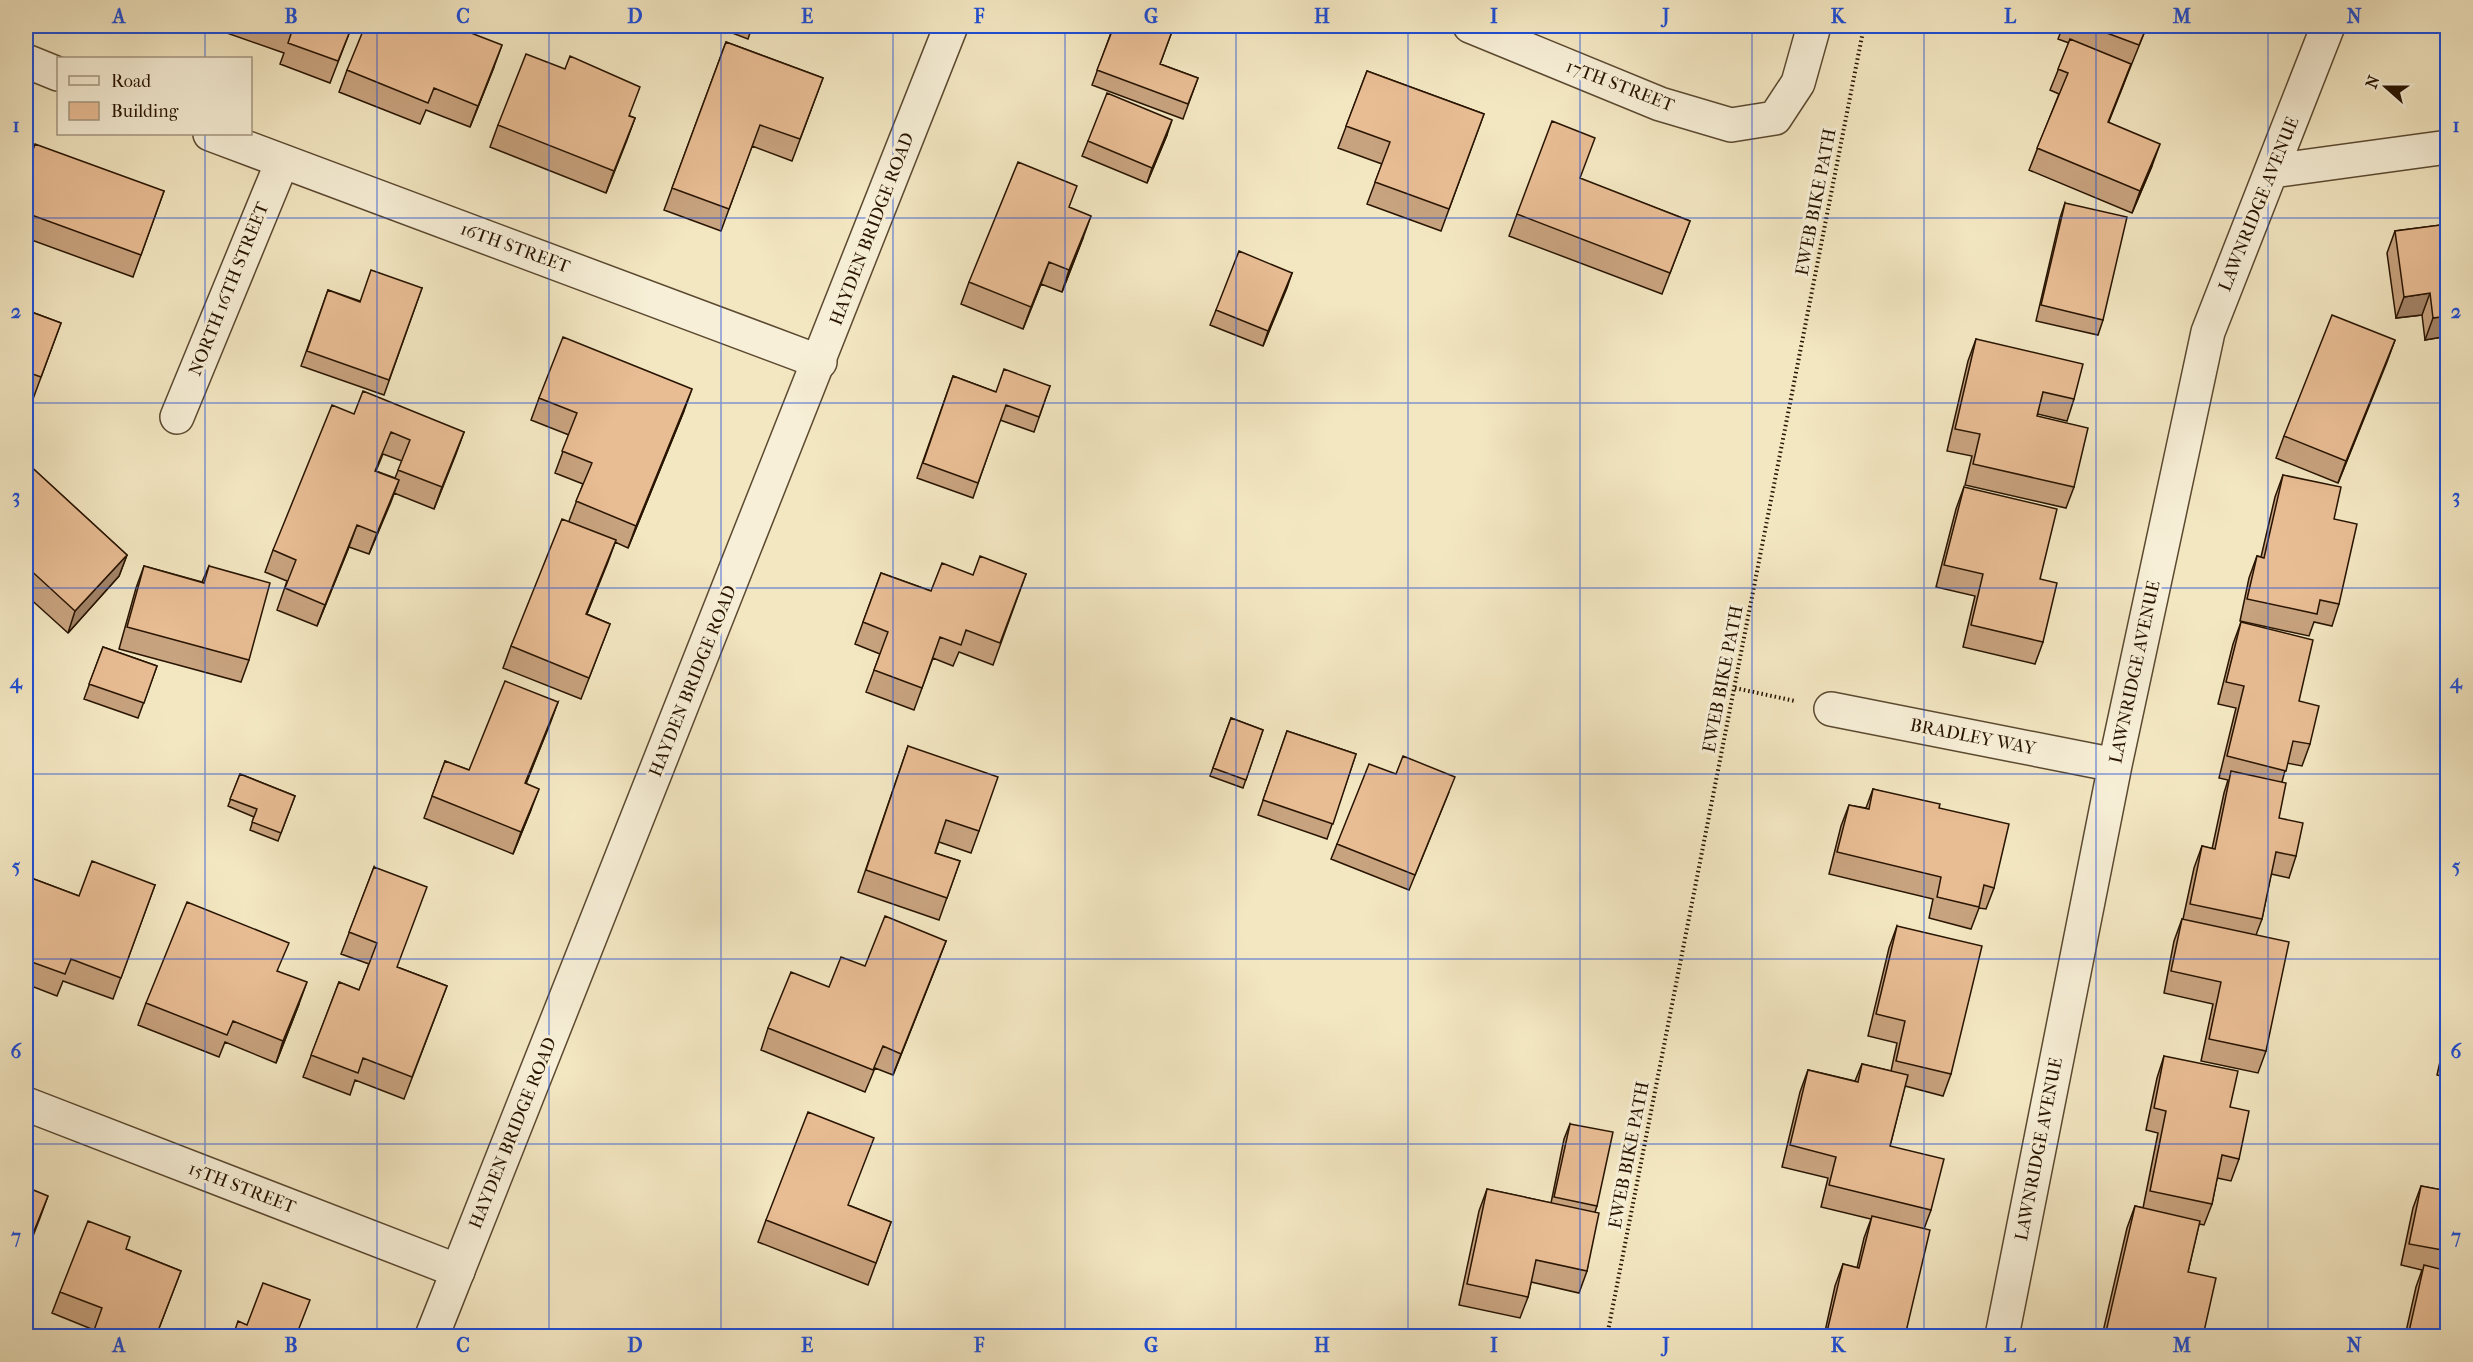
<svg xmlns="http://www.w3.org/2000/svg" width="2473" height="1362" viewBox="0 0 2473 1362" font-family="'IM FELL French Canon',serif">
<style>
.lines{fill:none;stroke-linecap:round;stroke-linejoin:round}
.minor-casing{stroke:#5b4930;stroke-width:36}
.tertiary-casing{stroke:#5b4930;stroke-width:36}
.path{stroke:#281400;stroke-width:4;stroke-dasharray:1.5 3;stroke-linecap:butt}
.minor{stroke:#f7efd7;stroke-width:33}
.tertiary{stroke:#f7efd7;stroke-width:33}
.wall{fill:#c8a37f;stroke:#281400;stroke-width:1.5;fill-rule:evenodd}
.shaded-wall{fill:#a38468;stroke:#281400;stroke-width:1.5}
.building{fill:#e9bd94;stroke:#281400;stroke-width:1.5}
.grid{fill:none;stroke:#1d4ed8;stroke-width:1.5;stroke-opacity:0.55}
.labels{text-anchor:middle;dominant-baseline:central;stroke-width:6;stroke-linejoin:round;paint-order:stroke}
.street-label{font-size:18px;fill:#281400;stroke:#f7efd7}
.neatline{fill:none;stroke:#1d4ed8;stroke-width:2}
.grid-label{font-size:20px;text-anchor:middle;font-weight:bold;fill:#1d4ed8}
</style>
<rect width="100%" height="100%" fill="#f3e7c2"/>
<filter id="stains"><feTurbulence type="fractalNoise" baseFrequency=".00333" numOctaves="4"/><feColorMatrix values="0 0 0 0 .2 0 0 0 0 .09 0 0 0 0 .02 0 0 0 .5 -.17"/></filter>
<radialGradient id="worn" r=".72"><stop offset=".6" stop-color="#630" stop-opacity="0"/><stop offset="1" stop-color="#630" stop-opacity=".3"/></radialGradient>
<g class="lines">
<!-- minor casing -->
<g class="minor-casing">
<path id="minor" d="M1470,26L1660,104L1731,125L1775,118L1798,83L1814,26
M26,61L58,74
M210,134L820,362
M2272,171L2448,147
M177,417L282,162
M1831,709L2115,765
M26,1104L458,1271
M2002,1336L2115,765L2208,332L2328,26"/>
</g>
<!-- tertiary casing -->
<g class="tertiary-casing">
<path id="tertiary" d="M432,1336L951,26"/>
</g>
<!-- path -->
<path class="path" d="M1735,688L1795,701
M1607,1336L1864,26"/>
<!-- minor -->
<use href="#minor" class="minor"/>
<!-- tertiary -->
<use href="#tertiary" class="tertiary"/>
</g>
<!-- wall -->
<path class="wall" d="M207,26H352L330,83L280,64L284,53Z
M714,26H762L760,31L752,27L748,39Z
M770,26H783L781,30Z
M1098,26H1174L1160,64L1198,78L1183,119L1092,85L1112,30Z
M2063,26H2147L2108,123L2152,166L2132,213L2029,170L2059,94L2050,90L2069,43L2058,39Z
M726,42L823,78L792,161L752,146L721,231L664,210Z
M494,67L470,127L426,110L420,124L339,92L347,70Z
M1367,71L1484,114L1441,231L1367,204L1382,164L1338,148Z
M630,116L635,118L606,193L490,147L498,125Z
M1167,135L1147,183L1082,156L1088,141Z
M26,170L164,191L133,277L26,238Z
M1580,179L1690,221L1662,294L1509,236L1517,214Z
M2065,203L2103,320L2098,335L2036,321L2060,218Z
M2448,224V336L2425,340L2422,315L2396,318L2387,253L2395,231Z
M1083,238L1062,292L1041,284L1023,329L961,304L969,282Z
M1292,273L1263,346L1210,325L1216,310Z
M422,288L384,395L301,366L328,290L360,301Z
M26,310L61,323L33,399L26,396Z
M1976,339L2074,399L2067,421L2038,414L2037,416L2074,487L2066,508L1965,485L1972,456L1947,451L1968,361Z
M2395,340L2338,483L2276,458L2284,436Z
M953,376L996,392L1050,386L1034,432L1000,420L973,498L917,478Z
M539,398L684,411L628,548L615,542L587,614L610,624L581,699L503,668L511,646L569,521L583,484L555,473L569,435L531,420Z
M354,414L464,432L434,509L394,493L369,554L349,547L317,626L277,610L287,581L265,572L273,550ZM383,454L402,461L395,478L376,471Z
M26,462L127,555L119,576L68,633L26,595Z
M2283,475L2334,519L2339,604L2332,626L2314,622L2309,636L2240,621L2249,578L2257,556L2261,557L2275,497Z
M1964,487L2043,642L2035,664L1963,647L1975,596L1936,587L1956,509Z
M144,566L202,582L209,566L249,660L241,682L119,649L136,588Z
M881,573L931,591L973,575L1026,574L993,665L959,652L953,666L933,658L914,710L866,692L880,654L855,644Z
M2241,622L2299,701L2310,744L2302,766L2287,763L2282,782L2279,818L2296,856L2289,878L2271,874L2262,919L2256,935L2266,1051L2258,1073L2201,1061L2213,1004L2164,993L2174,941L2182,919H2183L2194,868L2202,846L2212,849L2224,793L2228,780L2219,778L2236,708L2218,704L2233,644Z
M103,647L157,666L138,718L84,699Z
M558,702L526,784L531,810L513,854L424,818L445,761L469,770Z
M1231,718L1263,730L1243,788L1210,776Z
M1287,731L1356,754L1327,839L1258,815Z
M908,746L979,831L971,853L939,842L935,853L960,861L939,920L858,892Z
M240,774L295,796L278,841L250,830L254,817L228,806Z
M1396,774L1449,792L1409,890L1331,859L1337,844Z
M1873,789L1939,808L1994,888L1986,909L1979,908L1971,929L1929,918L1933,899L1829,874L1841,826L1849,805L1866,808Z
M374,867L397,967L447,986L404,1099L355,1080L350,1095L303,1077L339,982L359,990L369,964L341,954Z
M26,876L79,896L155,885L113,999L63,981L57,996L26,984Z
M1897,926L1951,1074L1943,1096L1905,1086L1890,1146L1931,1210L1924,1229L1905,1336H1824L1835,1286L1843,1264L1857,1268L1864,1238L1871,1219L1821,1207L1828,1178L1782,1167L1800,1092L1808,1070L1855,1081L1862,1064L1891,1071L1897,1043L1868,1036L1889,948Z
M946,941L893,1075L875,1068L865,1092L761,1050L768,1028L829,987L865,966Z
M278,971L299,1004L276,1063L225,1042L219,1057L138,1025L146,1003Z
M2448,1026V1078L2437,1075Z
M2164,1056L2230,1107L2239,1159L2231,1181L2217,1178L2212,1204L2204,1225L2199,1224L2188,1272L2203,1336H2102L2127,1228L2135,1206L2143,1208L2158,1133L2146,1130L2157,1078Z
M1570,1124L1597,1206L1595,1212L1587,1271L1579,1293L1531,1282L1528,1297L1520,1318L1459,1305L1479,1211L1487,1189L1551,1203L1564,1139Z
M2421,1186L2448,1191V1336H2405L2416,1287L2422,1270L2401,1265L2413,1208Z
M848,1205L891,1222L868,1285L758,1242L766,1220Z
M126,1249L181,1271L156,1336H92L94,1330L52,1313L60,1292Z"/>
<!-- shaded-wall -->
<path class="shaded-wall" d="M502,45L494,67L470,127L478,106Z
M2131,64L2123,86L2100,144L2108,122Z
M635,118L627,140L606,193L614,171Z
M1172,120L1167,135L1147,183L1152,168Z
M2160,144L2152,166L2132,213L2140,191Z
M1091,216L1083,238L1062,292L1069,270Z
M1049,262L1041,284L1023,329L1031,307Z
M1292,273L1287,288L1263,346L1268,331Z
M2430,293L2422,315L2396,318L2404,297Z
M2448,316V336L2425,340L2433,318Z
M2395,340L2387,362L2338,483L2346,461Z
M692,389L684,411L628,548L636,526Z
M464,432L456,454L434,509L442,487Z
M399,480L391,502L369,554L377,533Z
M357,525L349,547L317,626L325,605Z
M616,540L608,562L578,636L586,614Z
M127,555L119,576L68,633L75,611Z
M558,702L550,724L517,805L525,783Z
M539,789L531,810L513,854L521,832Z
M946,941L938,962L893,1075L901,1054Z
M307,982L299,1004L276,1063L283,1041Z
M48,1196L40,1218L26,1254V1251Z"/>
<!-- building -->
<path class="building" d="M276,26H352L338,61L288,43L292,31Z
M365,26H453L502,45L478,106L434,88L428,103L347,70Z
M1114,26H1174L1160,64L1198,78L1188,104L1097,70Z
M2088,26H2147L2139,45Z
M2070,39L2131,64L2108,122L2160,144L2140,191L2037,148L2068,73L2058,69Z
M726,42L823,78L800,139L760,125L729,209L672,188Z
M526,54L565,69L570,56L640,87L629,116L635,118L614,171L498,125Z
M1367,71L1484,114L1449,209L1375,182L1390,142L1346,126Z
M1107,93L1172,120L1152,168L1088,141Z
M1552,121L1595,138L1580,178L1690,221L1670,273L1517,214Z
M35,144L164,191L141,255L26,213V170Z
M1018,162L1077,186L1069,207L1091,216L1069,270L1049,262L1031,307L969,282Z
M2065,203L2127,217L2103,320L2041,305Z
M2448,224V316L2433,318L2430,293L2404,297L2395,231Z
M1239,251L1292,273L1268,331L1216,310Z
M371,270L422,288L389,380L307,351L328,290L360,302Z
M26,310L61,323L41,377L27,372L26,376Z
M2332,315L2395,340L2346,461L2284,436Z
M563,337L692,389L636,526L576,501L592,463L562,451L577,413L539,398Z
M1976,339L2083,364L2074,399L2043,392L2037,416L2088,428L2074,487L1973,464L1980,434L1955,429Z
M1004,369L1050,386L1039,417L1006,405L978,483L923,463L953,376L996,392Z
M363,391L464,432L442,487L398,470L410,440L391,432L375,471L399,480L377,533L357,525L325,605L285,588L296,560L273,550L332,405L354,414Z
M26,462L127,555L75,611L26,566Z
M2283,475L2341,487L2334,519L2357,524L2339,604L2320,600L2317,614L2247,599L2257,556L2264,558Z
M1964,487L2057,509L2040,579L2057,583L2043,642L1971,625L1983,574L1944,565Z
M562,519L616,540L586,614L610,624L589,678L511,646Z
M980,556L1026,574L1000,643L966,630L961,645L940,637L922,688L874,670L888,632L863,622L881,573L931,591L942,563L973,575Z
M144,566L204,583L209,566L270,583L249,660L127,627Z
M2241,622L2313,640L2299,701L2319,706L2310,744L2293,741L2286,771L2227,756L2244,686L2226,682Z
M103,647L157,666L144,703L89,684Z
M505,681L558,702L525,783L539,789L521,832L432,796L445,761L469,770Z
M1231,718L1263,730L1246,780L1213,768Z
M1287,731L1356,754L1333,824L1263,800Z
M908,746L998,777L979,831L946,820L935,853L960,861L947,898L866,870Z
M1403,756L1455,777L1415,875L1337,844L1369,764L1396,774Z
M2231,771L2286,783L2279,818L2303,823L2296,856L2276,852L2262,919L2190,904L2202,846L2215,849Z
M240,774L295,796L281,833L252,822L257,809L230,799Z
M1873,789L1940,804L1939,808L2009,824L1994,888L1984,885L1979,907L1937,897L1941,877L1837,852L1849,805L1869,809Z
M92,861L155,885L121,978L71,959L65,974L26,960V876L79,896Z
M374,867L427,887L397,967L447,986L412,1077L363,1058L358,1073L311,1055L339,982L359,990L377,943L349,932Z
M187,902L289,943L277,971L307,982L283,1041L233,1021L227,1035L146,1003Z
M885,916L946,941L901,1054L883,1046L873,1070L768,1028L791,972L829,987L841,957L865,966Z
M2182,919L2289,942L2266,1051L2209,1039L2221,982L2171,971Z
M1897,926L1982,946L1951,1074L1896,1061L1905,1021L1876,1014Z
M2448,1039V1054L2444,1053Z
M2164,1056L2238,1071L2230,1107L2249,1111L2239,1159L2222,1155L2212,1204L2150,1191L2166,1111L2154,1108Z
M1862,1064L1908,1075L1890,1146L1944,1159L1931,1210L1829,1185L1836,1157L1790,1145L1808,1070L1858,1082Z
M808,1112L874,1138L848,1205L891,1222L876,1263L766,1220Z
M1570,1124L1613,1132L1597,1206L1554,1197Z
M2421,1186L2448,1191V1251L2409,1244Z
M26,1187L48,1196L26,1251Z
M1487,1189L1599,1213L1587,1271L1536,1260L1528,1297L1467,1284Z
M2135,1206L2200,1221L2188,1272L2216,1278L2203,1336H2105Z
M1872,1216L1930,1230L1905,1336H1826L1843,1264L1859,1268Z
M88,1221L130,1237L126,1249L181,1271L156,1336H92L102,1308L60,1292Z
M2424,1265L2448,1271V1336H2408Z
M263,1283L310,1300L296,1336H233L238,1321L247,1325Z
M1443,1333L1449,1336H1441Z"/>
<!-- grid -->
<path class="grid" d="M205,26V58M377,26V1336M549,26V1336M721,26V1336M893,26V1336M1065,26V1336M1236,26V1336M1408,26V1336M1580,26V1336M1752,26V1336M1924,26V1336M2096,26V1336M2268,26V1336M205,134V1336M26,218H2448M26,403H2448M26,588H2448M26,774H2448M26,959H2448M26,1144H2448"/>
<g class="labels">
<!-- street labels -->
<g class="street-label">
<text transform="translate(1620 86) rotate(21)">17TH STREET</text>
<text transform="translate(1816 202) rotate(-79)">EWEB BIKE PATH</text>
<text transform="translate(2259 204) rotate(-68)">LAWNRIDGE AVENUE</text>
<text transform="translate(872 229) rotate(-69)">HAYDEN BRIDGE ROAD</text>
<text transform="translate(515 248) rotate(20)">16TH STREET</text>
<text transform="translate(229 289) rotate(-68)">NORTH 16TH STREET</text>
<text transform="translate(2135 672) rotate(-78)">LAWNRIDGE AVENUE</text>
<text transform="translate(1723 679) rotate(-79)">EWEB BIKE PATH</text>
<text transform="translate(693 681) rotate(-68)">HAYDEN BRIDGE ROAD</text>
<text transform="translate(1973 737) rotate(11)">BRADLEY WAY</text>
<text transform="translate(513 1133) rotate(-68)">HAYDEN BRIDGE ROAD</text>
<text transform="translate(2039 1149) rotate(-79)">LAWNRIDGE AVENUE</text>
<text transform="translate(1629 1155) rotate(-79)">EWEB BIKE PATH</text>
<text transform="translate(242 1188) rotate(21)">15TH STREET</text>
</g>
</g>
<!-- margin -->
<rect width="2473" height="1362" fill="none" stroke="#f3e7c2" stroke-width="66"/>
<!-- legend -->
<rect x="57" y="57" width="195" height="78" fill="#f7efd7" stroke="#a49781" stroke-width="1.5"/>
<rect x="69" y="76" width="30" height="9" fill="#f7efd7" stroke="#a49781" stroke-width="1.5"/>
<text x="111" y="87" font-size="18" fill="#281400">Road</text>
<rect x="69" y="102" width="30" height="18" fill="#e9bd94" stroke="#a49781" stroke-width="1.5"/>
<text x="111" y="117" font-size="18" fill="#281400">Building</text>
<!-- north arrow -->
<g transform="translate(2386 87) rotate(291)" stroke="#f7efd7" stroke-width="4.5" paint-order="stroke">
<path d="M0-4.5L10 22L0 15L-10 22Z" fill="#281400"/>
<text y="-9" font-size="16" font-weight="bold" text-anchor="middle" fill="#281400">N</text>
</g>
<rect x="33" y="33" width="2407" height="1296" class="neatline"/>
<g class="grid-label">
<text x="119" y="23">A</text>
<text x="291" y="23">B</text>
<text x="463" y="23">C</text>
<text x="635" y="23">D</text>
<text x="807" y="23">E</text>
<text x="979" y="23">F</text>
<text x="1151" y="23">G</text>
<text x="1322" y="23">H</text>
<text x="1494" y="23">I</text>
<text x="1666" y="23">J</text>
<text x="1838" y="23">K</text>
<text x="2010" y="23">L</text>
<text x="2182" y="23">M</text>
<text x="2354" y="23">N</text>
<text x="16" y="132">1</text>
<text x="2456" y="132">1</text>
<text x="16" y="318">2</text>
<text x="2456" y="318">2</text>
<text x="16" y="503">3</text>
<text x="2456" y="503">3</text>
<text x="16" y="688">4</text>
<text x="2456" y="688">4</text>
<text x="16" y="873">5</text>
<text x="2456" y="873">5</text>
<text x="16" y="1058">6</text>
<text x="2456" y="1058">6</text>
<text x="16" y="1243">7</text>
<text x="2456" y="1243">7</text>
<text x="119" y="1352">A</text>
<text x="291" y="1352">B</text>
<text x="463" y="1352">C</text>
<text x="635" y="1352">D</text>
<text x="807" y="1352">E</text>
<text x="979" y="1352">F</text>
<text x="1151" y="1352">G</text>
<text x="1322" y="1352">H</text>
<text x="1494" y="1352">I</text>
<text x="1666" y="1352">J</text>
<text x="1838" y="1352">K</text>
<text x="2010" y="1352">L</text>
<text x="2182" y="1352">M</text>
<text x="2354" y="1352">N</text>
</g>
<rect width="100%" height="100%" filter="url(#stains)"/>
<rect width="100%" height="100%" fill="url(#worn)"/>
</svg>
